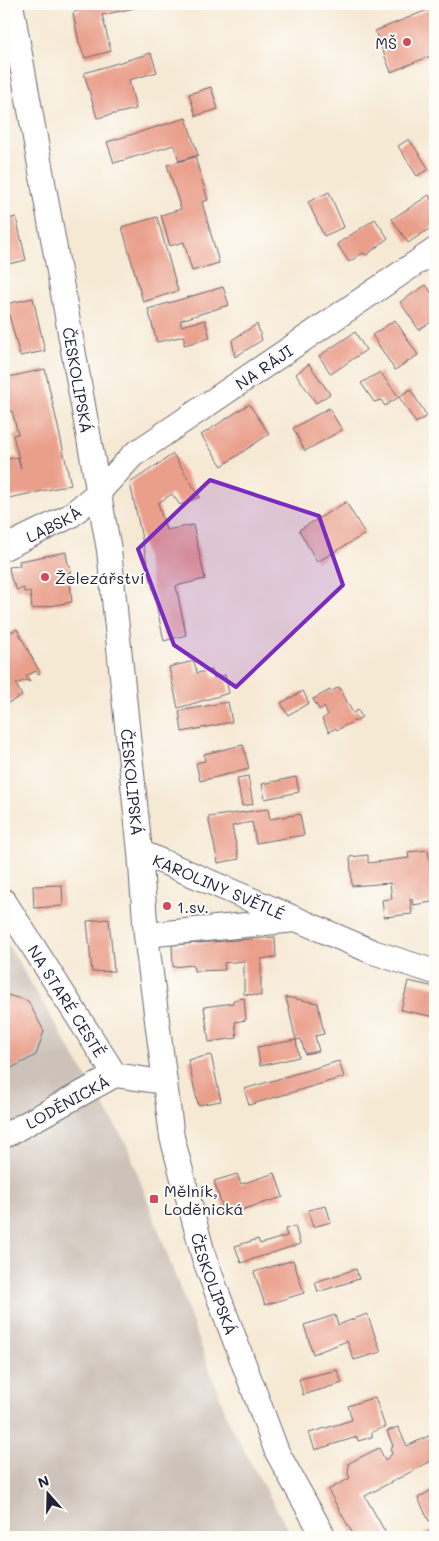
<svg xmlns="http://www.w3.org/2000/svg" width="439" height="1541" viewBox="0 0 439 1541" font-family="Mali,sans-serif">
<style>
.industrial{fill:#cdc2b9}
.building{fill:#ea9f8b}
.lines{fill:none;stroke-linecap:round;stroke-linejoin:round}
.minor-casing{stroke:#6c6871;stroke-width:26}
.minor{stroke:#fff;stroke-width:24}
.marked{fill:#7b2cbf;fill-opacity:0.2;stroke:#7b2cbf;stroke-width:4;stroke-linejoin:round}
.poi-dot{fill:#d1495b;stroke:#fdfcf7;stroke-width:2}
.labels{text-anchor:middle;dominant-baseline:central;stroke-width:4;stroke-linejoin:round;paint-order:stroke}
.poi-label{font-size:16px;fill:#22223b;stroke:#fdfcf7;text-anchor:start}
.street-label{font-size:16px;fill:#22223b;stroke:#fdfcf7}
</style>
<rect width="100%" height="100%" fill="#fdfcf7"/>
<filter id="ink" filterUnits="userSpaceOnUse"><feTurbulence type="fractalNoise" baseFrequency=".02" numOctaves="2"/><feDisplacementMap in="SourceGraphic" scale="10" xChannelSelector="R" yChannelSelector="G"/><feConvolveMatrix kernelMatrix="1 2 1 2 8 2 1 2 1" color-interpolation-filters="sRGB"/></filter>
<filter id="wash" filterUnits="userSpaceOnUse"><feTurbulence type="fractalNoise" baseFrequency=".0096" numOctaves="4" result="noise"/><feDisplacementMap in="SourceGraphic" scale="20" xChannelSelector="R" yChannelSelector="G"/><feGaussianBlur stdDeviation="1.12" result="paint"/><feColorMatrix in="noise" values="0 0 0 0 0 0 0 0 0 0 0 0 0 0 0 0 0 1.4 0 .05"/><feComposite in="paint" operator="in"/></filter>
<g filter="url(#wash)">
<rect width="100%" height="100%" fill="#f6e9d4"/>
<!-- industrial -->
<path class="industrial" d="M4,938L127,1145L231,1427L292,1537H4Z"/>
<g id="blocks">
<!-- building -->
<path class="building" d="M78,4H143L144,6L102,15L111,51L85,58L79,43L73,13L79,10Z
M435,7V54L391,72L375,31Z
M151,53L157,72L129,80L136,109L97,118L84,73Z
M211,87L218,109L196,116L189,94Z
M186,118L198,155L179,161L174,145L114,163L107,142Z
M409,139L429,169L417,176L398,146Z
M195,157L208,200L202,202L219,263L192,271L184,242L170,246L161,215L181,209L167,165Z
M329,192L344,227L324,236L308,202Z
M429,195L435,205V225L408,243L392,219Z
M16,217L26,260L4,265V220Z
M157,217L178,291L143,302L122,227Z
M375,219L388,238L367,255L363,253L349,262L337,244Z
M426,285L435,297V319L419,330L400,302Z
M223,287L229,305L181,320V326L205,320L210,338L184,345V336L157,342L148,309Z
M33,298L45,351L20,356L6,304Z
M395,320L418,355L395,370L372,335Z
M257,324L262,340L235,357L232,340Z
M355,332L366,350L331,374L319,356Z
M309,364L330,394L316,403L296,374Z
M45,369L71,485L4,499V460L17,457L21,468L13,435L18,434L12,411L4,413V378Z
M380,372L399,397L410,389L427,416L416,423L399,397L385,406L381,400L374,402L361,383Z
M249,404L269,434L222,466L201,435Z
M329,408L342,430L305,451L293,428Z
M173,454L200,497L180,505L172,494L158,503L166,530L193,525L205,579L176,586L186,635L164,641L130,483Z
M346,502L365,534L317,562L299,530Z
M66,552L68,565H70L71,572H69L72,602L32,609L30,592H24V588L17,590L11,579L9,567L20,566L19,561Z
M17,629L40,673L38,674L36,671L26,676L30,682L26,680L16,684L22,696L4,705V630L6,634Z
M194,661L197,673L212,670L214,678L225,675L229,693L178,708L169,667Z
M339,687L353,713L358,710L362,717L337,730L336,728L329,732L322,719L328,715L324,707L319,710L313,699L330,690L331,692Z
M303,691L309,703L288,715L281,703Z
M228,702L232,722L182,732L179,711Z
M243,745L249,769L200,781L196,763L205,761L204,754Z
M248,776L253,804L242,806L237,778Z
M296,777L299,792L265,799L262,784Z
M268,809L270,819L300,814L304,835L256,843L252,822L232,826L239,859L218,863L208,817Z
M428,850L430,865L435,864V897L432,898V902L413,905L412,899H410L412,914L384,917L382,900L392,899L390,883L352,886L350,857L368,855V863L409,858L408,852Z
M62,885L63,906L34,908L33,886Z
M109,919L114,971L92,972L87,921Z
M275,937L276,957L261,959V996L244,994V961L224,963L225,970L194,971L193,965L173,967L172,945Z
M408,981L435,987V1017L401,1010Z
M4,994L28,1001L44,1031L36,1055L4,1072Z
M286,997L318,1003L324,1034L315,1036L319,1051L305,1054L301,1039L296,1040Z
M244,998L246,1020L235,1022L237,1038L209,1042L204,1007L233,1003V1000Z
M296,1040L299,1057L260,1066L257,1047Z
M211,1055L221,1101L198,1105L188,1060Z
M339,1061L344,1077L249,1105L244,1089Z
M275,1173L283,1197L225,1215L214,1181L237,1174L241,1184Z
M326,1206L331,1222L313,1227L308,1210Z
M295,1226L300,1244L241,1263L235,1246L258,1239L260,1244L287,1236L285,1229Z
M293,1260L304,1293L265,1305L254,1272Z
M356,1269L359,1279L318,1292L315,1282Z
M367,1314L381,1352L354,1360L347,1341L313,1354L304,1325L335,1315L338,1325Z
M337,1370L342,1383L303,1395L299,1379Z
M375,1397L385,1427L372,1432V1437L358,1441L357,1437L315,1450L309,1433L352,1420L348,1406Z
M398,1427L407,1446L435,1433V1459L365,1496L388,1537H352L354,1536L328,1490L350,1478L348,1474L349,1463L379,1448L385,1460L392,1454L390,1448L393,1446L387,1431Z
M435,1488V1517L429,1521L418,1498Z
M435,1529V1537H418Z"/>
</g>
</g>
<g filter="url(#ink)">
<use href="#blocks" fill-opacity="0" stroke="#6c6871" stroke-width="1"/>
<g class="lines">
<!-- minor casing -->
<g class="minor-casing">
<g id="minor">
<path id="s1" d="M11,4L109,550L140,852L146,935L172,1137L204,1258L277,1452L324,1537"/>
<path id="s2" d="M4,548L70,516L99,492L133,455L435,250"/>
<path id="s3" d="M140,852L373,952L435,972"/>
<path id="s4" d="M4,901L115,1075"/>
<path d="M146,935L295,920"/>
<path id="s5" d="M4,1136L115,1075L163,1082"/>
</g>
</g>
<!-- minor -->
<use href="#minor" class="minor"/>
</g>
</g>
<!-- marked area -->
<path class="marked" d="M210,480L319,516L343,585L236,687L174,645L138,549Z"/>
<!-- markers -->
<g class="poi-dot">
<circle cx="407" cy="42" r="5"/>
<circle cx="45" cy="577" r="5"/>
<circle cx="167" cy="906" r="5"/>
<rect x="149" y="1194" width="10" height="10" rx="2.5"/>
</g>
<g class="labels">
<!-- poi labels -->
<g class="poi-label">
<text x="397" y="42" text-anchor="end">MŠ</text>
<text x="55" y="577">Železářství</text>
<text x="177" y="906">1.sv.</text>
<text x="164" y="1190">Mělník,<tspan x="164" dy="18">Loděnická</tspan></text>
</g>
<!-- street labels -->
<g class="street-label">
<text stroke="none"><textPath href="#s2" startOffset="319">NA RÁJI</textPath></text>
<text stroke="none"><textPath href="#s1" startOffset="382">ČESKOLIPSKÁ</textPath></text>
<text stroke="none"><textPath href="#s2" startOffset="55">LABSKÁ</textPath></text>
<text stroke="none"><textPath href="#s1" startOffset="788">ČESKOLIPSKÁ</textPath></text>
<text stroke="none"><textPath href="#s3" startOffset="86">KAROLINY SVĚTLÉ</textPath></text>
<text stroke="none"><textPath href="#s4" startOffset="118">NA STARÉ CESTĚ</textPath></text>
<text stroke="none"><textPath href="#s5" startOffset="72">LODĚNICKÁ</textPath></text>
<text stroke="none"><textPath href="#s1" startOffset="1298">ČESKOLIPSKÁ</textPath></text>
</g>
</g>
<!-- margin -->
<rect width="439" height="1541" fill="none" stroke="#fdfcf7" stroke-width="20"/>
<!-- north arrow -->
<g transform="translate(48 1494) rotate(340)" stroke="#fdfcf7" stroke-width="4" paint-order="stroke">
<path d="M0-4L9 19L0 12L-9 19Z" fill="#22223b"/>
<text y="-8" font-size="14" font-weight="bold" text-anchor="middle" fill="#22223b">N</text>
</g>
</svg>
